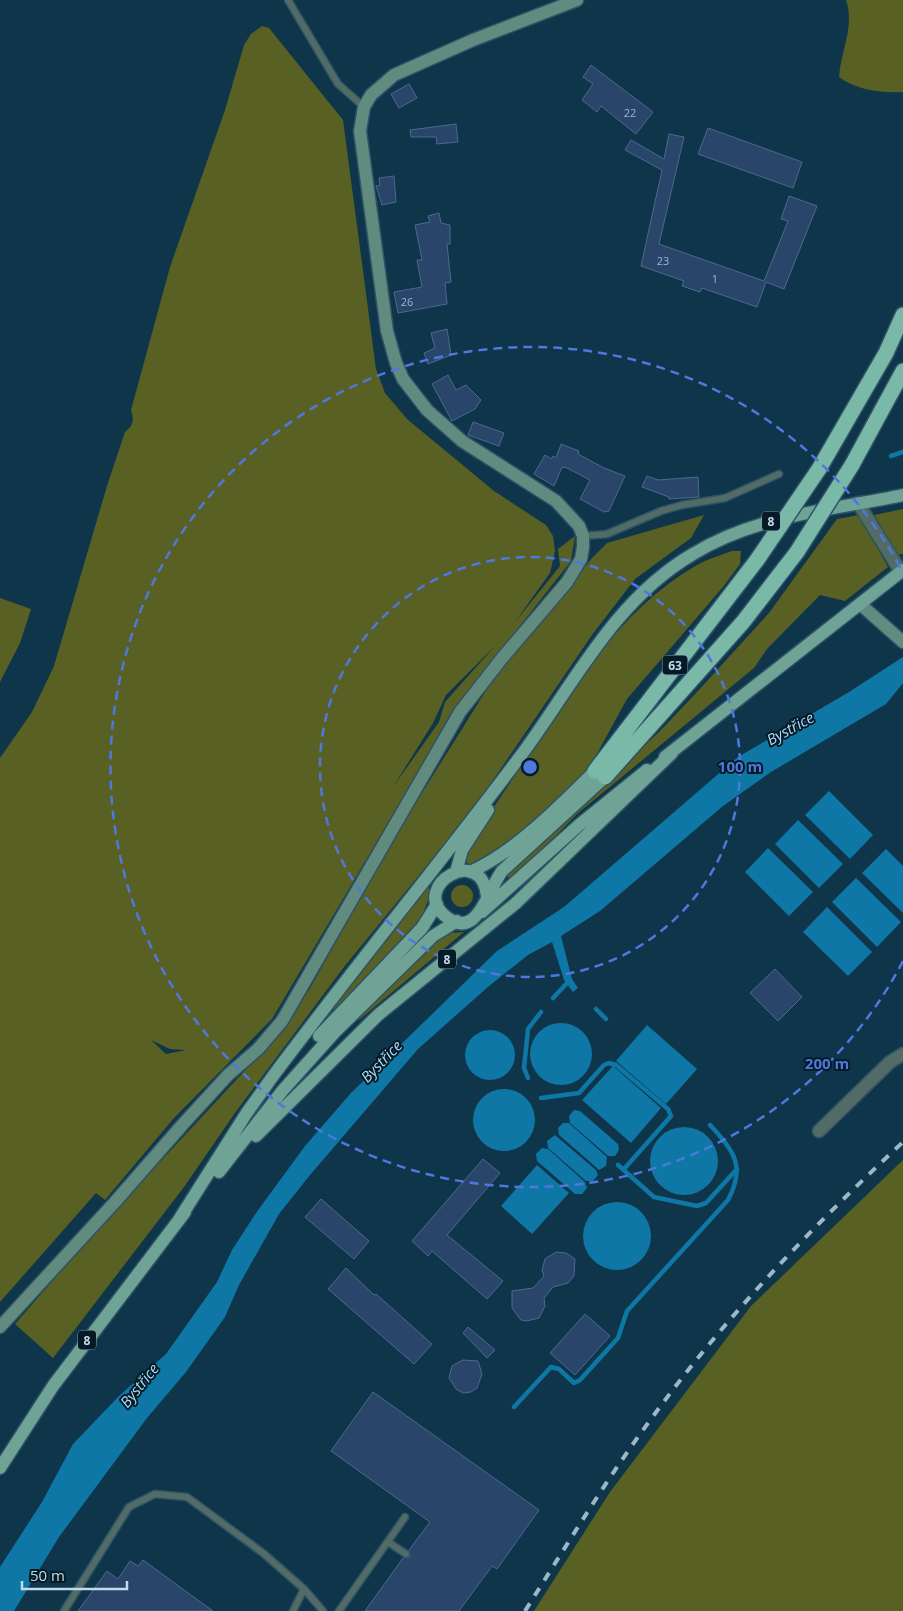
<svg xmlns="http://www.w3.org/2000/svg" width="903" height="1611" viewBox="0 0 903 1611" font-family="'Open Sans',sans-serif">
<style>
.green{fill:#596023;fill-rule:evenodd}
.water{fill:#0e77a5}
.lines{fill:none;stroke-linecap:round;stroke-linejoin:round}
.stream{stroke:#0e77a5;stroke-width:4.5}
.building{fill:#294569;stroke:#4c698f}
.lane-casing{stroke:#2e5367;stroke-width:9}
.street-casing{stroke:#2e5367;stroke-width:15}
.secondary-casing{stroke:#2e5367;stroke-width:15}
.primary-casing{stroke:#2e5367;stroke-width:15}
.highway-casing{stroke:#2e5367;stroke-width:18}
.lane{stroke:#526b64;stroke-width:6}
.street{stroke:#526b64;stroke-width:12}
.secondary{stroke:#628b80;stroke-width:12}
.primary{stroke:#6fa395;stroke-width:12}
.highway{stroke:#7ab9a8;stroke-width:15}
.rail{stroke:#9bb7c8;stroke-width:4;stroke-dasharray:9 9;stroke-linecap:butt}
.highway-bridge-casing{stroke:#2e5367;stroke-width:18;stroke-linecap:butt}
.highway-bridge{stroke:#7ab9a8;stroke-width:15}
.ring{fill:none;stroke:#4e78de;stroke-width:2.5;stroke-dasharray:9 6}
.labels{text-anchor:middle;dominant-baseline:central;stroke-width:4;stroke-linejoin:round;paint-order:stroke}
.number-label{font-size:11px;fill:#9cb6ca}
.shield{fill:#071b27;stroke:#8aa1b0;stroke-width:1}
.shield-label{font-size:12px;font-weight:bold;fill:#c2dbeb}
.water-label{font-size:15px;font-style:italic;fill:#abddfc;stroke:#071b27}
.centre{fill:#4e78de;stroke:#071b27;stroke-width:2.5}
.ring-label{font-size:15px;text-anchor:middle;font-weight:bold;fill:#4e78de;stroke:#071b27;stroke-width:4;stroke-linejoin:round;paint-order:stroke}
</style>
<rect width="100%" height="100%" fill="#0e354a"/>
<!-- green -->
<path class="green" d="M846,0H903V92C881,93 856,90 839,77C841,50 855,26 846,0Z
M262,26L269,28L343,120L376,369L385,393L407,419L494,491L546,525L553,536L555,551L550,573L515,622L560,566L558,549L575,536L571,561L457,706L272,1019L174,1118L105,1200L96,1193L0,1302V758L32,712L54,666L107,486L125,432C134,425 134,420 131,410L170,267L225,110L244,45L251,34ZM495,646L445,702L439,722L393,787L433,723L446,695ZM151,1040L170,1049L186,1050L166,1054Z
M903,509V554L897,555L874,515Z
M704,515L691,538L635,579L592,635L474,808L344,967L235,1113L184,1187L53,1358L15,1324L92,1235L275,1038L309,990L392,841L490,684L592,558L607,543Z
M859,515L888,567L845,601L820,595L767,649L754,668L577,814L531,861L509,878L507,876L524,857L659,732L697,692L769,613L837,519Z
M732,551H741L740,564L723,587L627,699L588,770L513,841L470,865L465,861C478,827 501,797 521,766C569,694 619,609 697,565C708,559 721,555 732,551Z
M0,598L31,609L20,643L0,682Z
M429,882V898L418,926L335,1011L330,1005Z
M451 896a11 11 0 1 1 22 0a11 11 0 1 1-22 0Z
M464,932L359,1020L357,1016L435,942L450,933Z
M903,1160V1611H534L610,1492L751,1306Z"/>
<!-- water -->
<path class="water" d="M903,657V683L886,704L771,772L723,806L600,911L561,936L572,979L578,988L573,992L564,980L552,942L528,955L489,986L418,1049L310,1175L279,1214L239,1285L225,1317L186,1372L147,1418L59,1537L14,1611H0V1567L42,1502L73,1444L119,1396L166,1354L217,1282L232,1250L256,1213L305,1146L351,1093L497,951L564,907L738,757L849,692Z
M829,791L873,835L850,859L805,815Z
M798,820L843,864L819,888L775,844Z
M768,848L813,892L789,916L745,872Z
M886,849L903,866V913L862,873Z
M856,878L901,922L877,947L832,902Z
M827,907L872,952L848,976L803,932Z
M530 1054a31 31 0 1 1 62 0a31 31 0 1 1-62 0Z
M647,1025L697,1069L666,1104L616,1061Z
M465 1055a25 25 0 1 1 50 0a25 25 0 1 1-50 0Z
M613,1066L661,1108L631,1143L582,1100Z
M473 1120a31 31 0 1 1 62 0a31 31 0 1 1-62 0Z
M574,1110L580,1111L618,1144L619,1150L615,1156H608L570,1123L569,1116Z
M563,1123H569L607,1157L606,1166L599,1170L597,1168L559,1135L558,1128Z
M650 1161a34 34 0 1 1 68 0a34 34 0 1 1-68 0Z
M555,1135L596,1170L598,1175L593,1181H586L548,1148L547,1141Z
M542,1148L548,1149L585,1182L587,1188L582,1194H575L537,1161L536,1154Z
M537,1165L569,1193L532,1234L501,1206Z
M583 1236a34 34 0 1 1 68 0a34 34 0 1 1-68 0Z"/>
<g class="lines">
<!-- stream -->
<path class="stream" d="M891,456L903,452
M553,998L569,981
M596,1009L606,1019
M528,1078L524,1068L528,1029L541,1012
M541,1098L579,1093L604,1065L609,1063L616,1065L668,1109L671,1116L624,1169
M618,1165L654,1197L697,1206L706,1203L737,1169
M514,1407L551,1367L559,1369L574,1383L580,1380L618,1338L627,1311L728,1200C746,1167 734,1150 710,1125"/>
</g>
<!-- building -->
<path class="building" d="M591,65L653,112L636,134L601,106L597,112L582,100L593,84L583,77Z
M409,84L417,98L399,108L391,94Z
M456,124L458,142L437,144L436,137H411L410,130Z
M708,128L802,162L793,188L698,154Z
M669,134L684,137L659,244L764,281L788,221L781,219L789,196L817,206L784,289L766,282L757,307L702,288L700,292L682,286L684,281L641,266L662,170L625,150L631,140L664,159Z
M394,176L396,202L382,205L376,186L380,185L379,178Z
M439,213L441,223L450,225V244H447L451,282L445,283L447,304L398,313L394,292L422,287L417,260H422L415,225L430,222L428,216Z
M447,329L451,355L428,364L424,353L435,348L431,333Z
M448,375L456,390L466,385L481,400L475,409L452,421L432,384Z
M473,422L504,433L499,446L468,435Z
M561,444L579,451L578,454L604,468L625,476L609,511L604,512L580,499L590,480L567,468L562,467L554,486L534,474L545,455L551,459L553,456L556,458Z
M647,476L658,480L698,477L699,497L669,499V497L642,487Z
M775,969L802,997L778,1021L750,993Z
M483,1159L500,1173L447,1235L503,1281L487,1299L432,1251L428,1256L412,1241Z
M321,1199L369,1241L354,1259L305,1217Z
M556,1252L566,1253L575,1259L574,1276L568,1283L553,1287L544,1298L545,1306L539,1318L527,1321L521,1320L512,1308V1291L533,1288L544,1276L542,1270L545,1259Z
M346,1268L374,1295L376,1294L432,1344L414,1364L328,1289Z
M585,1314L610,1336L575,1375L550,1353Z
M468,1327L495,1350L487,1358L463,1333Z
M463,1360L478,1361L482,1374L477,1388L471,1392L463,1393L456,1389L449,1378L452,1366Z
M373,1392L539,1510L497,1569L492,1566L459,1611H365L403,1558L410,1557L409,1550L430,1522L331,1451Z
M143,1560L184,1590L213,1611H78L107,1571L118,1579L130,1561L138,1566Z"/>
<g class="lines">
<!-- lane casing -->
<g class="lane-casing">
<path id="lane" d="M288,0L338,84L364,107
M583,536L607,534L661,511L682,505L725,498L779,474
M388,1542L406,1554
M64,1611L129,1507L155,1494L187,1497L263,1553L304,1589L323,1611
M293,1611L304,1589
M339,1611L405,1517"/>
</g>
<!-- street casing -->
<g class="street-casing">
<path id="street" d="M858,503L901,572
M819,1131L890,1062L903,1054"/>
</g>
<!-- secondary casing -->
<g class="secondary-casing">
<path id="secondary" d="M860,604L903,642
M0,1327L115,1202L184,1123L228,1075L258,1049L282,1021L460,712L503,657L567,582L581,559L583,547V536L579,526L556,501L462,441L427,410L403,379L396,363L387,331L360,131L364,107L371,95L394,75L473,40L577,0"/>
</g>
<!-- primary casing -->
<g class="primary-casing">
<path id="primary" d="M665,757L903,570
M456,872L462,850L488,810
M470,872C514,853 561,805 595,771
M487,896C481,843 411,886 444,915C477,944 488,889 502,871L605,777
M482,912L579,825L647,770
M319,1036L422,928L437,904
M256,1136L378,1015L516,903L672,753
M219,1172L283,1090L335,1032L433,936L457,921
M180,1218L246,1114L273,1076C355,966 443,860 525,750C576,680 616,599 693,554C756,515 832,510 903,495
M0,1468L53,1386L185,1212"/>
</g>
<!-- highway casing -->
<g class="highway-casing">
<path id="highway" d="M852,465L903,371
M819,469L886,353L903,315
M595,771L757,560
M605,777L743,622L797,552"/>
</g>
<!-- lane -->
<use href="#lane" class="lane"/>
<!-- street -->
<use href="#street" class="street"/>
<!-- secondary -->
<use href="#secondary" class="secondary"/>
<!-- primary -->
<use href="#primary" class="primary"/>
<!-- highway -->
<use href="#highway" class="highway"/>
<!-- rail -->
<path class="rail" d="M525,1611C567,1545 607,1478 654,1415C727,1315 813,1226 903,1142"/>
<!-- highway-bridge casing -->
<g class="highway-bridge-casing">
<path id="highway-bridge" d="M797,552L852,465
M757,560L819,469"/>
</g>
<!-- highway-bridge -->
<use href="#highway-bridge" class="highway-bridge"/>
</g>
<!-- distance rings -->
<g class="ring">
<circle cx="530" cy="767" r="210"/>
<path d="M903 961A420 420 0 1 1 903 573"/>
</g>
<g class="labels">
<!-- number labels -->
<g class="number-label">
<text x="630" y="112">22</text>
<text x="663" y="260">23</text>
<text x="715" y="278">1</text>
<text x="407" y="301">26</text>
</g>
<!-- shield labels -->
<g class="shield">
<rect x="762" y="511.5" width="18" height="19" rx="4"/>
<rect x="662.5" y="655.5" width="25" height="19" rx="4"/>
<rect x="438" y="949.5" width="18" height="19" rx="4"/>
<rect x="78" y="1330.5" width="18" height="19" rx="4"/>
</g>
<g class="shield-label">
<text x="771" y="521">8</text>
<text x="675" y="665">63</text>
<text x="447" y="959">8</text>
<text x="87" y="1340">8</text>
</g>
<!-- water labels -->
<g class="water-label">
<text transform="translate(790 728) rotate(-29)">Bystřice</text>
<text transform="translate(381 1061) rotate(-46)">Bystřice</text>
<text transform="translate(139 1385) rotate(-51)">Bystřice</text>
</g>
</g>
<circle cx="530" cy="767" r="8" class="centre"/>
<g class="ring-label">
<text x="740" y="772">100 m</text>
<text x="827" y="1069">200 m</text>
</g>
<!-- scale -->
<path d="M22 1581v8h105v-8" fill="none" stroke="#c2dbeb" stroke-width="2.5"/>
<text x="30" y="1581" font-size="15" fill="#c2dbeb" stroke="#071b27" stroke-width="4" paint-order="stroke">50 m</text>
</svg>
